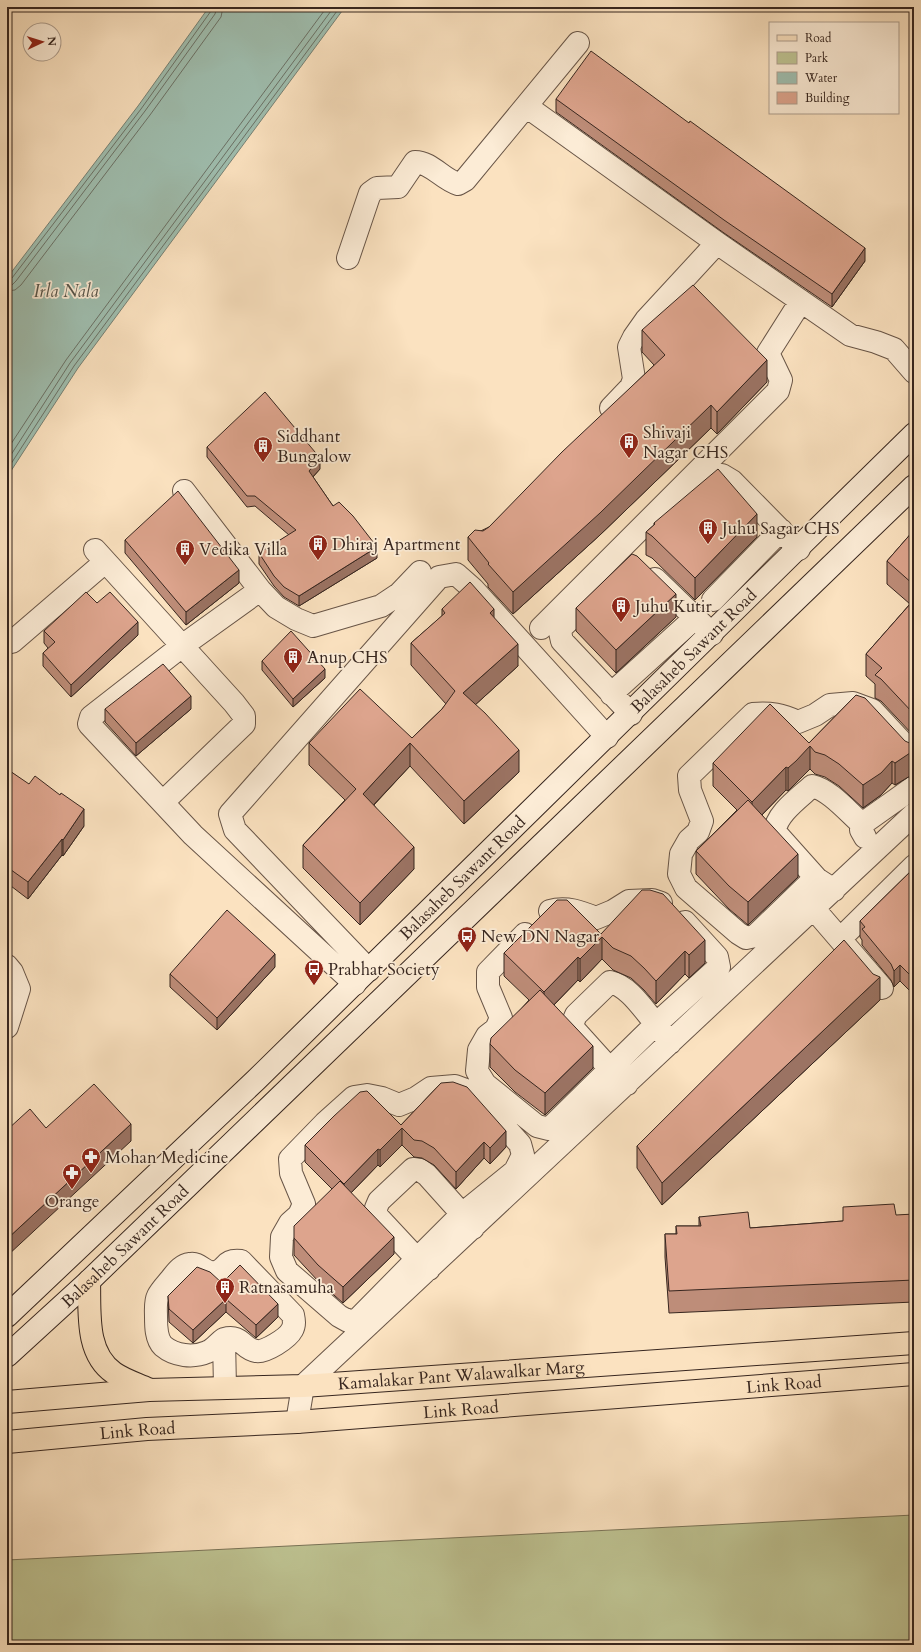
<svg xmlns="http://www.w3.org/2000/svg" width="921" height="1652" viewBox="0 0 921 1652" font-family="Cardo,serif">
<style>
.green{fill:#bec392;stroke:#7a7458}
.water{fill:#9fbeaf;stroke:#758175}
.lines{fill:none;stroke-linecap:round;stroke-linejoin:round}
.shore{stroke:#6b7267;stroke-width:1}
.street-casing{stroke:#685547;stroke-width:24}
.secondary-casing{stroke:#37261f;stroke-width:24}
.primary-casing{stroke:#37261f;stroke-width:24}
.street{stroke:#fcecd6;stroke-width:22}
.secondary{stroke:#fcecd6;stroke-width:22}
.primary{stroke:#fbe2c0;stroke-width:22}
.wall{fill:#be8d79;stroke:#37261f}
.shaded-wall{fill:#9b7363;stroke:#37261f}
.building{fill:#dda48d;stroke:#37261f}
.labels{text-anchor:middle;dominant-baseline:central;stroke-width:3.5;stroke-linejoin:round;paint-order:stroke}
.poi-label{font-size:17px;fill:#37261f;stroke:#fcecd6;text-anchor:start}
.street-label{font-size:17px;fill:#37261f;stroke:#fcecd6}
.water-label{font-size:18px;font-style:italic;fill:#56544a;stroke:#fcecd6}
</style>
<rect width="100%" height="100%" fill="#fbe2c0"/>
<filter id="stains"><feTurbulence type="fractalNoise" baseFrequency=".005" numOctaves="4"/><feColorMatrix values="0 0 0 0 .2 0 0 0 0 .09 0 0 0 0 .02 0 0 0 .5 -.17"/></filter>
<radialGradient id="worn" r=".72"><stop offset=".6" stop-color="#630" stop-opacity="0"/><stop offset="1" stop-color="#630" stop-opacity=".3"/></radialGradient>
<!-- green -->
<path class="green" d="M914,1515V1645H7V1560Z"/>
<!-- water -->
<path class="water" d="M209,7H345L78,368L7,477V278L138,106Z"/>
<g class="lines">
<!-- shore -->
<path class="shore" d="M7,280L12,278L141,109L211,11L212,7
M7,285H12L16,281L145,111L215,14L217,7
M7,291L15,290L21,285L150,115L221,17L223,7
M7,450L66,360L327,7
M7,461L70,363L334,7
M7,470L74,366L340,7"/>
<!-- street casing -->
<g class="street-casing">
<path id="street" d="M526,106L717,243L850,335L876,342L894,349L914,372
M348,258L370,193L377,188L398,187L415,162C431,162 442,179 458,184L465,180L578,43
M611,408L631,387L634,379L629,347L634,337L646,320L717,243
M184,491L260,590
M699,491L715,475H722L732,481L799,549
M95,550L234,703L244,716V724L163,802
M655,579L712,634
M713,600L781,530
M581,609L563,626L560,632L562,641L631,714
M541,628L778,391L781,380L768,353L801,301
M12,642L105,562
M611,694L695,618
M865,837L861,830L862,824L914,787
M817,879L775,832C775,815 799,798 812,786C830,790 848,812 862,824
M834,890L817,879L811,882L755,936L746,938L738,933L686,888L679,874L681,854L689,840L698,832L702,821L690,790L689,776L753,714C770,712 782,715 798,722L815,715L830,705L853,703L872,710L914,755
M814,909L882,988
M550,911C566,906 581,912 596,918L613,911L629,901L652,900L661,903
M525,934L488,972V987L501,1018L496,1029L487,1036L479,1050L477,1071L485,1084L537,1126L549,1129L610,1069L627,1084
M840,939L914,866
M7,966L12,972L19,989L7,1027
M369,970L235,830L230,814L439,577L456,574L473,589L607,737
M610,982C629,986 643,1009 656,1024L610,1069L573,1028V1022L576,1015Z
M355,984L193,835L89,724L91,717L182,646L260,590L276,607L296,619L313,626L381,606L399,594L420,572
M670,1043L656,1024L719,967L717,957L685,922
M413,1169L420,1170L427,1175L462,1214L417,1259L376,1215V1208L379,1201Z
M429,1269L417,1259L357,1320L348,1321L339,1316L287,1271L281,1257L282,1237L290,1223L299,1215L304,1204L291,1173L290,1159L325,1123L354,1097L367,1095L382,1098L399,1105L416,1098L431,1088L455,1086L474,1093L520,1144L523,1155L515,1171L462,1214L473,1228
M224,1339C218,1343 213,1350 207,1352C193,1358 175,1356 163,1346C156,1339 156,1326 156,1317C156,1310 155,1302 158,1296C161,1290 167,1284 171,1279C176,1273 181,1265 190,1264C200,1262 204,1274 215,1272C228,1270 222,1259 241,1261L293,1315C294,1320 295,1325 292,1330C288,1338 265,1353 256,1351C242,1349 242,1334 224,1339L225,1388
M297,1422L303,1386L914,814"/>
</g>
<!-- secondary casing -->
<g class="secondary-casing">
<g id="secondary">
<path id="s1" d="M7,1316L256,1080L914,434"/>
<path id="s2" d="M7,1356L89,1281L914,486"/>
</g>
</g>
<!-- primary casing -->
<g class="primary-casing">
<g id="primary">
<path d="M89,1281C90,1312 85,1353 114,1373C124,1380 137,1384 148,1389"/>
<path id="s3" d="M7,1402L149,1390L303,1386L914,1343"/>
<path id="s4" d="M7,1442L147,1429L297,1422L914,1374"/>
</g>
</g>
<!-- street -->
<use href="#street" class="street"/>
<!-- secondary -->
<use href="#secondary" class="secondary"/>
<!-- primary -->
<use href="#primary" class="primary"/>
</g>
<!-- wall -->
<path class="wall" d="M556,99L865,261L832,307L724,233L556,112Z
M642,330L767,382L717,434L711,428L600,535L513,614L488,587V584L468,560V537L489,527L654,365L642,352Z
M207,447L320,469L313,477L333,506L377,558L299,606L284,597L274,586L259,564V553L289,535L255,506L247,507L207,457Z
M654,523L757,537L695,600L652,558L646,555V532L654,525Z
M914,530V734L913,735L881,701L875,698V684L866,676V654L910,604L887,584V561Z
M125,540L239,583L186,625L125,553Z
M97,603L138,635L71,697L43,666V653L48,648L44,643V631Z
M576,608L676,617L616,673L576,631Z
M442,609L494,618L518,666L475,705L519,772L464,824L410,766L374,805L414,869L360,925L303,868V845L345,800L309,765V743L412,738L442,709L446,704L411,665V643L442,616Z
M262,661L325,678L293,707L262,670Z
M856,695L910,776L895,785L892,783L881,795L863,808L839,786L825,777L815,774L810,769L788,791L786,790L762,815L798,877L748,925L729,909L696,874V851L737,810L713,786V763L809,743Z
M105,709H191L136,756L105,722Z
M7,769L84,826L63,856L62,855L28,899L7,883Z
M914,868V991L912,993L900,981L894,987L891,980L862,945V940L860,937V921Z
M650,890L705,963L689,978L685,974L656,1004L644,990L631,978L613,970L602,959L580,982L578,980L554,1005L593,1068L545,1115L515,1092L490,1067V1044L529,1000L504,976V953L601,934Z
M275,967L217,1030L170,987V974Z
M880,1000L662,1205L637,1168V1146Z
M441,1083L506,1147L490,1164L484,1158L456,1189L434,1165L422,1158L414,1157L402,1145L380,1167L378,1165L351,1193L394,1254L343,1303L318,1281L294,1255V1238L332,1189L305,1162V1145L401,1125Z
M914,1214V1302L669,1313L665,1257V1234H676V1226H699V1217L750,1228L843,1221Z
M222,1283L278,1317L256,1338L226,1312L193,1343L169,1322L168,1296Z"/>
<!-- shaded-wall -->
<path class="shaded-wall" d="M865,248V261L832,307V294Z
M767,360V382L717,434V412Z
M711,405V428L600,535L513,614V592Z
M320,458V469L309,481V471Z
M757,514V537L695,600V578Z
M377,547V558L299,606V596Z
M239,570V583L186,625V612Z
M676,594V617L616,673V650Z
M494,609V631L490,613Z
M138,622V635L71,697V685Z
M518,644V666L463,716V693Z
M325,669V678L293,707V699Z
M191,696V709L136,756V743Z
M914,711V734L913,735V713Z
M410,743V766L363,816V794Z
M810,746V769L788,791V768Z
M914,749V772L910,776L895,785V763Z
M519,750V772L464,824V801Z
M892,761V783L881,795L863,808V785Z
M786,767V790L752,825V802Z
M84,809V826L63,856V840Z
M62,839V855L28,899V882Z
M414,847V869L360,925V903Z
M798,854V877L748,925V902Z
M602,937V959L580,982V959Z
M705,940V963L689,978V955Z
M685,951V974L656,1004V981Z
M275,954V967L217,1030V1018Z
M578,957V980L544,1015V992Z
M900,965V981L894,987V971Z
M914,975V991L912,993V977Z
M880,977V1000L662,1205V1183Z
M593,1046V1068L545,1115V1093Z
M131,1124V1141L7,1256V1239Z
M402,1128V1145L380,1167V1150Z
M506,1131V1147L490,1164V1148Z
M484,1142V1158L456,1189V1172Z
M378,1149V1165L344,1200V1184Z
M394,1237V1254L343,1303V1287Z
M226,1299V1312L193,1343V1330Z
M278,1304V1317L256,1338V1325Z"/>
<!-- building -->
<path class="building" d="M591,51L689,123L690,121L865,248L832,294L724,220L556,99Z
M693,285L767,360L717,412L711,405L600,513L513,592L488,564L489,563L468,537L475,530L483,531L489,527L562,452L665,355L642,330Z
M265,392L320,458L309,471L333,506L339,502L353,516L377,547L299,596L284,587L274,576L259,553L296,530L255,496H247L207,447Z
M718,469L757,514L695,578L652,536L646,532L655,524L654,523Z
M178,491L239,570L186,612L125,540Z
M914,530V585L887,561Z
M632,554L637,556L676,594L616,650L576,608Z
M470,582L494,609L490,613L518,644L463,693L485,713L519,750L464,801L410,743L363,794L414,847L360,903L303,845L356,789L309,743L360,689L412,738L442,709L455,691L411,643L445,613L442,609Z
M86,592L97,603L110,592L138,622L71,685L43,653L55,642L44,631Z
M911,603L914,606V711L913,713L881,679L875,675L882,668L866,654Z
M291,631L325,669L293,699L262,661Z
M163,664L191,696L136,743L105,709Z
M856,695L865,698L905,741L914,745V749L910,753L895,763L892,761L881,773L863,785L839,764L825,755L815,752L810,746L796,761L788,768L786,767L752,802L713,763L770,704L809,743Z
M7,769L29,784L35,776L60,795L61,793L84,809L63,840L62,839L28,882L7,867V816L8,815H7Z
M748,800L798,854L748,902L729,886L696,851Z
M914,868V975L912,977L900,965L894,971L891,964L862,929L865,927L860,921Z
M642,890H650L663,894L705,940L689,955L685,951L656,981L644,968L631,956L613,948L602,937L580,959L578,957L544,992L504,953L557,900H567L601,934Z
M227,910L275,954L217,1018L170,974Z
M844,940L873,974L880,977L662,1183L637,1146Z
M540,990L593,1046L545,1093L515,1070L490,1044L491,1038Z
M453,1082L467,1087L506,1131L490,1148L484,1142L456,1172L434,1148L422,1141L414,1140L402,1128L380,1150L378,1149L344,1184L305,1145L334,1116L360,1092L367,1091L401,1125L441,1083Z
M94,1084L131,1124L7,1239V1130L30,1109L46,1128Z
M340,1181L394,1237L343,1287L318,1265L294,1238V1226Z
M894,1204L896,1215L914,1214V1280L669,1291L665,1234H677L676,1226H701L699,1217L748,1212L750,1228L843,1221V1207Z
M240,1265L278,1304L256,1325L226,1299L193,1330L169,1309L168,1296L197,1267L210,1272L222,1283Z"/>
<!-- icons -->
<defs>
<g id="building-pin" transform="scale(1)"><path d="M0 17L-7.5 6A9.5 9.5 0 1 1 7.5 6Z" fill="#8f2418" stroke="#fcecd6"/><path d="M-4-6H4V6H1V3H-1V6H-4ZM-2.5-4.3h1.7v1.8h-1.7ZM.8-4.3h1.7v1.8H.8ZM-2.5-1h1.7V.8h-1.7ZM.8-1h1.7V.8H.8Z" fill="#fff"/></g>
<g id="bus-pin" transform="scale(1)"><path d="M0 17L-7.5 6A9.5 9.5 0 1 1 7.5 6Z" fill="#8f2418" stroke="#fcecd6"/><path d="M-5-6H5V4H4V6H2V4H-2V6H-4V4H-5ZM-3.5-4V0h7V-4ZM-3.5 1.2v1.5H-2V1.2ZM2 1.2v1.5H3.5V1.2Z" fill="#fff"/></g>
<g id="pharmacy-pin" transform="scale(1)"><path d="M0 17L-7.5 6A9.5 9.5 0 1 1 7.5 6Z" fill="#8f2418" stroke="#fcecd6"/><path d="M-2-6h4v4h4v4h-4v4h-4v-4h-4v-4h4Z" fill="#fff"/></g>
</defs>
<g fill-rule="evenodd">
<use href="#building-pin" x="629" y="442"/>
<use href="#building-pin" x="263" y="446"/>
<use href="#building-pin" x="708" y="528"/>
<use href="#building-pin" x="318" y="544"/>
<use href="#building-pin" x="185" y="549"/>
<use href="#building-pin" x="621" y="606"/>
<use href="#building-pin" x="293" y="657"/>
<use href="#bus-pin" x="467" y="936"/>
<use href="#bus-pin" x="314" y="969"/>
<use href="#pharmacy-pin" x="91" y="1157"/>
<use href="#pharmacy-pin" x="72" y="1173"/>
<use href="#building-pin" x="225" y="1287"/>
</g>
<g class="labels">
<!-- poi labels -->
<g class="poi-label">
<text x="643" y="432">Shivaji<tspan x="643" dy="20">Nagar CHS</tspan></text>
<text x="277" y="436">Siddhant<tspan x="277" dy="20">Bungalow</tspan></text>
<text x="722" y="528">Juhu Sagar CHS</text>
<text x="332" y="544">Dhiraj Apartment</text>
<text x="199" y="549">Vedika Villa</text>
<text x="635" y="606">Juhu Kutir</text>
<text x="307" y="657">Anup CHS</text>
<text x="481" y="936">New DN Nagar</text>
<text x="328" y="969">Prabhat Society</text>
<text x="105" y="1157">Mohan Medicine</text>
<text x="72" y="1201" text-anchor="middle">Orange</text>
<text x="239" y="1287">Ratnasamuha</text>
</g>
<!-- street labels -->
<g class="street-label">
<text stroke="none"><textPath href="#s1" startOffset="956">Balasaheb Sawant Road</textPath></text>
<text stroke="none"><textPath href="#s1" startOffset="632">Balasaheb Sawant Road</textPath></text>
<text stroke="none"><textPath href="#s2" startOffset="161">Balasaheb Sawant Road</textPath></text>
<text stroke="none"><textPath href="#s3" startOffset="455">Kamalakar Pant Walawalkar Marg</textPath></text>
<text stroke="none"><textPath href="#s4" startOffset="779">Link Road</textPath></text>
<text stroke="none"><textPath href="#s4" startOffset="455">Link Road</textPath></text>
<text stroke="none"><textPath href="#s4" startOffset="131">Link Road</textPath></text>
</g>
<!-- water labels -->
<g class="water-label">
<text x="66" y="291">Irla Nala</text>
</g>
</g>
<!-- margin -->
<rect width="921" height="1652" fill="none" stroke="#fbe2c0" stroke-width="24"/>
<rect x="8" y="8" width="905" height="1636" fill="none" stroke="#37261f" stroke-width="2"/>
<rect x="12" y="12" width="897" height="1628" fill="none" stroke="#37261f"/>
<!-- legend -->
<rect x="769" y="22" width="130" height="92" fill="#fcecd6" stroke="#ad9d8d"/>
<rect x="777" y="35" width="20" height="6" fill="#fbe2c0" stroke="#ad9d8d"/>
<text x="805" y="42" font-size="12" fill="#37261f">Road</text>
<rect x="777" y="52" width="20" height="12" fill="#bec392" stroke="#ad9d8d"/>
<text x="805" y="62" font-size="12" fill="#37261f">Park</text>
<rect x="777" y="72" width="20" height="12" fill="#9fbeaf" stroke="#ad9d8d"/>
<text x="805" y="82" font-size="12" fill="#37261f">Water</text>
<rect x="777" y="92" width="20" height="12" fill="#dda48d" stroke="#ad9d8d"/>
<text x="805" y="102" font-size="12" fill="#37261f">Building</text>
<!-- north arrow -->
<g transform="translate(42 42) rotate(86)"><circle r="19" fill="#fcecd6" stroke="#ad9d8d"/>
<path d="M0-3L7 15L0 10L-7 15Z" fill="#8f2418"/>
<text y="-6" font-size="11" font-weight="bold" text-anchor="middle" fill="#37261f">N</text>
</g>
<rect width="100%" height="100%" filter="url(#stains)"/>
<rect width="100%" height="100%" fill="url(#worn)"/>
</svg>
